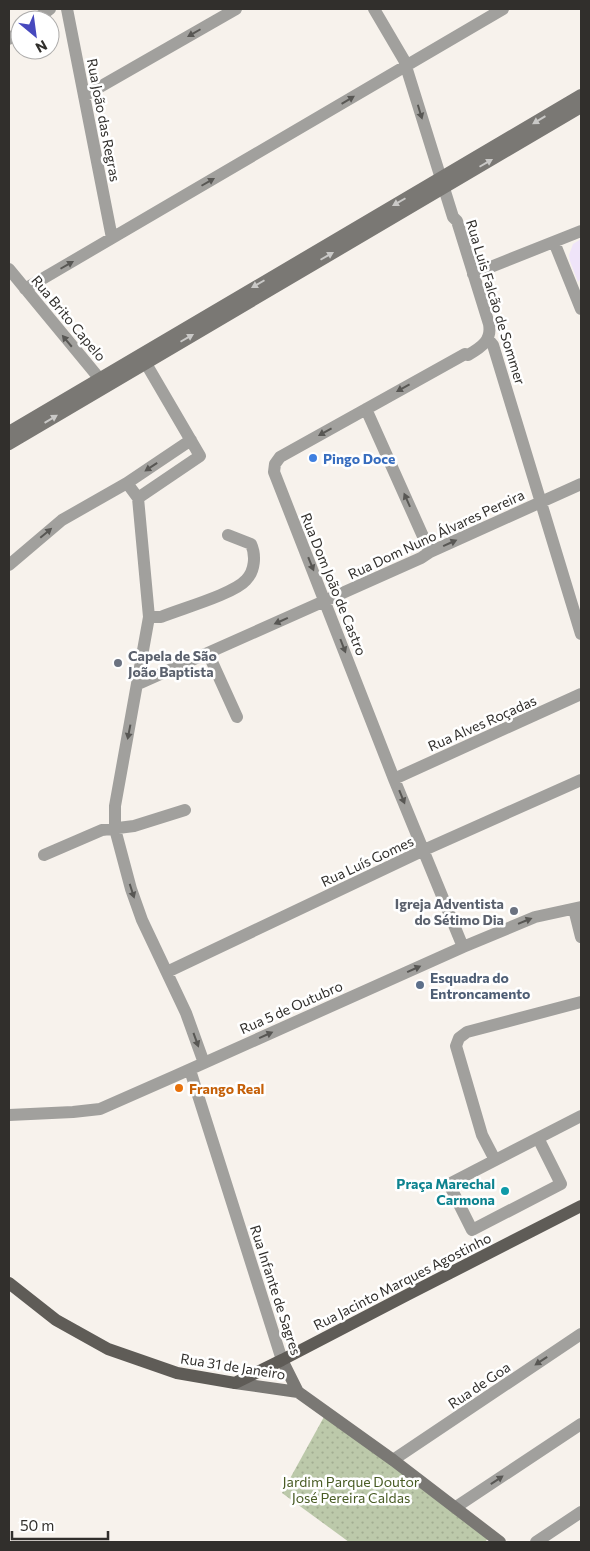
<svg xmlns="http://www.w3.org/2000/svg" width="590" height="1551" viewBox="0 0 590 1551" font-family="Commissioner,sans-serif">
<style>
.commercial{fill:#efe4f9}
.park{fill:url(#park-dots)}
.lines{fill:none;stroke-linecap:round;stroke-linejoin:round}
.street{stroke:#a1a09d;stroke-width:12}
.secondary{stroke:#7a7874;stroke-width:12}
.primary{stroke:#5f5c57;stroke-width:12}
.oneway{fill:#585754}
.oneway2{fill:#cac9c7}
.shop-dot{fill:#3f7fe0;stroke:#fff;stroke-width:2}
.worship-dot{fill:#6b7280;stroke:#fff;stroke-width:2}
.service-dot{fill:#5c6f8a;stroke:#fff;stroke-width:2}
.food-dot{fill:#e8710a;stroke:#fff;stroke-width:2}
.culture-dot{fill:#0f9aa8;stroke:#fff;stroke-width:2}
.labels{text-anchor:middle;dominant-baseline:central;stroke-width:5;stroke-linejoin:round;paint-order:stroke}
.street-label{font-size:14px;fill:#312f2c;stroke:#fff}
.shop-label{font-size:14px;font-weight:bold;fill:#366cbe;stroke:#fff;text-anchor:start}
.worship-label{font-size:14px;font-weight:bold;fill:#5b616d;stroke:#fff;text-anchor:start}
.service-label{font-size:14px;font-weight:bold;fill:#4e5e75;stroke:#fff;text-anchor:start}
.food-label{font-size:14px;font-weight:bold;fill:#c56008;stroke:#fff;text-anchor:start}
.culture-label{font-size:14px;font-weight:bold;fill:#0d838f;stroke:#fff;text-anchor:end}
.park-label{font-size:14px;fill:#495c25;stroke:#fff}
</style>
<defs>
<pattern id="park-dots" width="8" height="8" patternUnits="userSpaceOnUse" patternTransform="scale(1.25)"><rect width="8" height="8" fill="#bcc9aa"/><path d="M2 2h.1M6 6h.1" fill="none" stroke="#a2ad92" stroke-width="1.8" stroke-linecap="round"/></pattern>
</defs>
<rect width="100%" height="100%" fill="#f7f2ec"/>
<!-- commercial -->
<path class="commercial" d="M581,239V278L578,282L570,261L569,255L573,244Z"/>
<!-- park -->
<path class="park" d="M325,1415L489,1537L485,1542H349L282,1493Z"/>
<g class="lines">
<!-- street -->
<path class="street" d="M67,9L112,238
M374,9L404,60L453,217L457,221L489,324C492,340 482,347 468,355L465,354L280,457L275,464L274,472L394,779L463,947
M35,20L50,9
M9,39L20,31
M84,96L236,9
M554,242L581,309
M9,269L99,378L104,387
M473,274L581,231
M25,289L503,9
M488,339L493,345L581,634
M366,409L430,552
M191,440L127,483L138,498L149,617L115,806V829L131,889L142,920L186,1013L204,1063
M138,498L200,456L141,355
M9,565L62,520L127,483
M149,617H161C180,609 234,594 246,580C255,571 256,555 251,544L228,535
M208,653L237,717
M138,684L421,558L430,552L581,484
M394,779L581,694
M44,855L102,830L134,826L185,810
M574,909L581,937
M167,972L424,850L581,780
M190,1070L282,1360
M9,1115L73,1112L100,1109L175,1076L463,947L535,917L581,907
M538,1138L561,1184L472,1230L449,1184L581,1116
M495,1160L482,1135L456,1046L459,1038L467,1032L581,1002
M393,1460L581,1334
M456,1507L581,1424
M536,1542L581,1512"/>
<!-- secondary -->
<path class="secondary" d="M9,432L581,95
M9,444L581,107
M282,1360L298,1392L393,1460L500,1542
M235,1383L298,1392"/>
<!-- primary -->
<path class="primary" d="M9,1283L56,1320L108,1349L177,1373L235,1383L282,1360L407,1295L581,1206"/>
</g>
<!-- one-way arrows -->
<defs><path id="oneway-solid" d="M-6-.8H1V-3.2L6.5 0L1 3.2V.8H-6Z" transform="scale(1.25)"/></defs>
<g class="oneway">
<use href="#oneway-solid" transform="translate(194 33) rotate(150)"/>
<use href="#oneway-solid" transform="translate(348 100) rotate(-31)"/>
<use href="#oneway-solid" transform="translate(420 112) rotate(73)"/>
<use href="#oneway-solid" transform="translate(208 182) rotate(-30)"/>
<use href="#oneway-solid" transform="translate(67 265) rotate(-30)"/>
<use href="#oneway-solid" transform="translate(67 341) rotate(-130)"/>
<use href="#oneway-solid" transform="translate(403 388) rotate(151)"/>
<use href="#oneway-solid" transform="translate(325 432) rotate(151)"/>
<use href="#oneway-solid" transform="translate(151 467) rotate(146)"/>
<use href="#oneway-solid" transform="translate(407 500) rotate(-114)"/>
<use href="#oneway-solid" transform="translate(46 533) rotate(-40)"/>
<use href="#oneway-solid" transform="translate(450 543) rotate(-24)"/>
<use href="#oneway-solid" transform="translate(311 564) rotate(68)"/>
<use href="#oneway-solid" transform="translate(281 621) rotate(156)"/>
<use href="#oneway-solid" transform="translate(343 646) rotate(69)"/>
<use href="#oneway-solid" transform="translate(129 732) rotate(101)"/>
<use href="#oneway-solid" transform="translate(402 797) rotate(68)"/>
<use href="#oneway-solid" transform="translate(132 891) rotate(72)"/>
<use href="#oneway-solid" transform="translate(525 921) rotate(-22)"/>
<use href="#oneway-solid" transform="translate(414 969) rotate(-24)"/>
<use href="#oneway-solid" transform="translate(266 1035) rotate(-24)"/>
<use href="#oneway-solid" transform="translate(196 1040) rotate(70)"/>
<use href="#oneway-solid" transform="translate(541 1361) rotate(146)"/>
<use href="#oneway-solid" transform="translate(497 1480) rotate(-34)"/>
</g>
<g class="oneway2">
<use href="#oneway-solid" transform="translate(539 120) rotate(149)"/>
<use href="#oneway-solid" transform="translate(486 163) rotate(-30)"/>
<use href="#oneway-solid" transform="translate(399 202) rotate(150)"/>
<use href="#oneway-solid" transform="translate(327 256) rotate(-30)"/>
<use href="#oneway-solid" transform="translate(258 284) rotate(150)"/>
<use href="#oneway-solid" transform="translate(187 338) rotate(-30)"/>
<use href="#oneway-solid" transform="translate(51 419) rotate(-31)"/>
</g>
<!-- markers -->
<circle class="shop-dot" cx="313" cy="458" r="5"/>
<g class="worship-dot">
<circle cx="118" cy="663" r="5"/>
<circle cx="514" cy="911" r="5"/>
</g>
<circle class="service-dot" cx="420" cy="985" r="5"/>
<circle class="food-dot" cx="179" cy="1088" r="5"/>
<circle class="culture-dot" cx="505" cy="1191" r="5"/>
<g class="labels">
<!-- street labels -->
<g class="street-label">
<text transform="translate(104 120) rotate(79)">Rua João das Regras</text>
<text transform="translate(496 302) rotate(73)">Rua Luis Falcão de Sommer</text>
<text transform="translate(69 318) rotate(50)">Rua Brito Capelo</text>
<text transform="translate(436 534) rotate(-25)">Rua Dom Nuno Álvares Pereira</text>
<text transform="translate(334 584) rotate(68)">Rua Dom João de Castro</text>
<text transform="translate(482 723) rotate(-24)">Rua Alves Roçadas</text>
<text transform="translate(367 861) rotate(-25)">Rua Luís Gomes</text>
<text transform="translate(291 1007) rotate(-24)">Rua 5 de Outubro</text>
<text transform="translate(402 1281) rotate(-27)">Rua Jacinto Marques Agostinho</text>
<text transform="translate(276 1290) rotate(72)">Rua Infante de Sagres</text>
<text transform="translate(233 1366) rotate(9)">Rua 31 de Janeiro</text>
<text transform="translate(479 1385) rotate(-34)">Rua de Goa</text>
</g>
<!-- shop labels -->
<g class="shop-label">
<text x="323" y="458">Pingo Doce</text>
</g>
<!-- worship labels -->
<g class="worship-label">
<text x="128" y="655">Capela de São<tspan x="128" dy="16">João Baptista</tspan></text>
<text x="504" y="903" text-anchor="end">Igreja Adventista<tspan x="504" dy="16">do Sétimo Dia</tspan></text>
</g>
<!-- service labels -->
<g class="service-label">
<text x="430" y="977">Esquadra do<tspan x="430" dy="16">Entroncamento</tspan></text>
</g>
<!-- food labels -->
<g class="food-label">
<text x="189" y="1088">Frango Real</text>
</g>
<!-- culture labels -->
<g class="culture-label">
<text x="495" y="1183">Praça Marechal<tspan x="495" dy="16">Carmona</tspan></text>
</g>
<!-- park labels -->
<g class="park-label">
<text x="351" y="1481">Jardim Parque Doutor<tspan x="351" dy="16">José Pereira Caldas</tspan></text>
</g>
</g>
<!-- border -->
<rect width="590" height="1551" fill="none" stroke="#312f2c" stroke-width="20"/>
<!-- north arrow -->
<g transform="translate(35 35) rotate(151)"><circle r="24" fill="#ffffff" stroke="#adacab"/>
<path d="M0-4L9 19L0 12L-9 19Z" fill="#4749be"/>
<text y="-8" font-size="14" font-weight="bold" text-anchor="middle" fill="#312f2c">N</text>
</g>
<!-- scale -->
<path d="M12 1531v8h96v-8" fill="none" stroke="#312f2c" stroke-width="2.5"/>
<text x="20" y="1531" font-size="15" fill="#312f2c" stroke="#ffffff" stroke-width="4" paint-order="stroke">50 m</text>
</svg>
